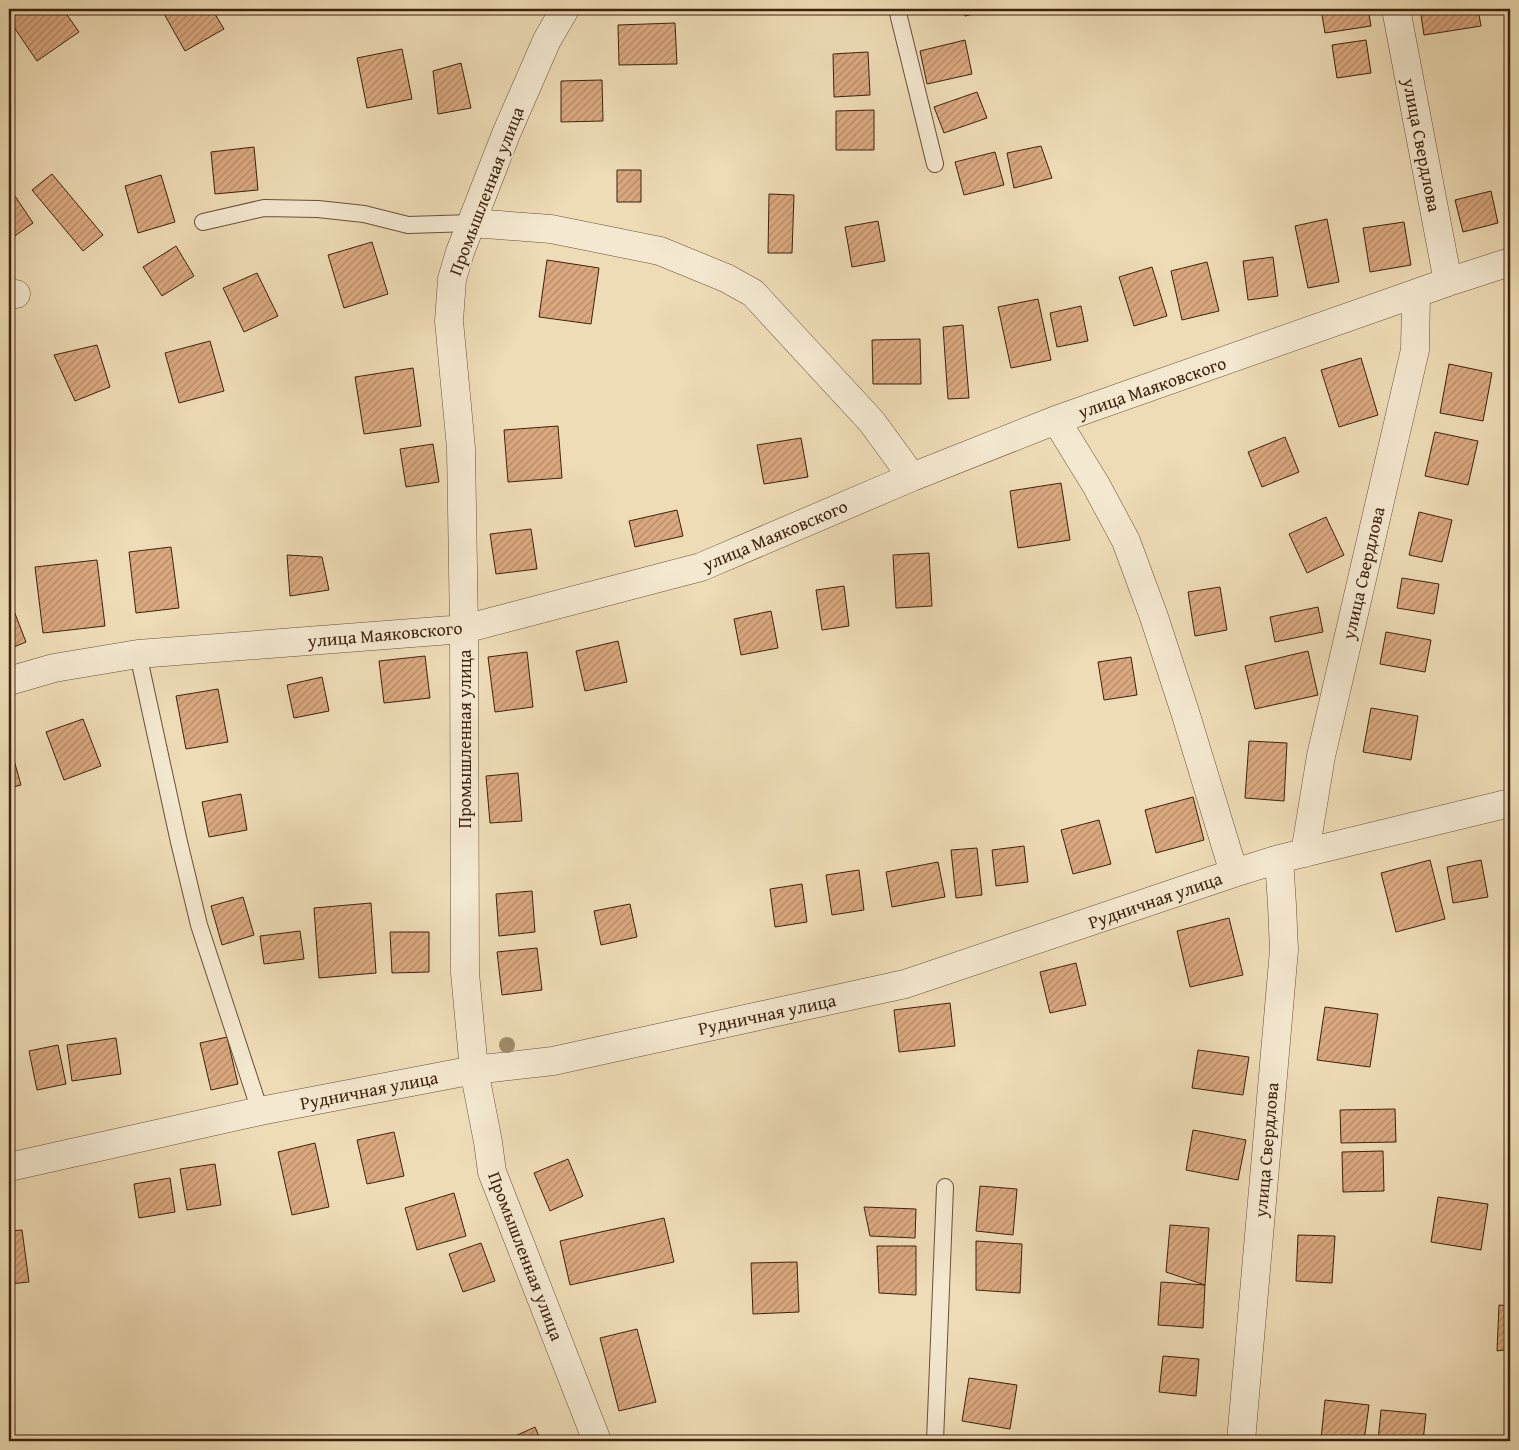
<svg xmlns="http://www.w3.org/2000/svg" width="1519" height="1450" viewBox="0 0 1519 1450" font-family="'Gentium Book Plus',serif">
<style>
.building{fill:url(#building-hatch);stroke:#3d220c}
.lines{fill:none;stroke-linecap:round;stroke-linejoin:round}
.service-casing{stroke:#695036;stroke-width:18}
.minor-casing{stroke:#695036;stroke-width:29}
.service{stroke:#f4e8d0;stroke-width:16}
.minor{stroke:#f4e8d0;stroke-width:28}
.tree{fill:#9f8b6a}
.labels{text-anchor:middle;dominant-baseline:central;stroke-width:4;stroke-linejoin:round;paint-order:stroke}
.street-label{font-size:18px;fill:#3d220c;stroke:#f4e8d0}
</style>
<defs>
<pattern id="building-hatch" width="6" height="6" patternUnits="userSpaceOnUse" patternTransform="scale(1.25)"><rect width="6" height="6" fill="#dba980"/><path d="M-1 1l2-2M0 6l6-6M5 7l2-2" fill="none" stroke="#b38967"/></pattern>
</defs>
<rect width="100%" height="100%" fill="#eedcb6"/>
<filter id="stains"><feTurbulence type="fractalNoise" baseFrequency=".004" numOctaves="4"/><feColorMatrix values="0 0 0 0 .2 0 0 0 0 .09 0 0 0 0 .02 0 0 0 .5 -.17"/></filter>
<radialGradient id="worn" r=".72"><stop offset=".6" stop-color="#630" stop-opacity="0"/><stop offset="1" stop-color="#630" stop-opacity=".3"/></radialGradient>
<!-- building -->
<path class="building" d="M11,9H63L79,32L37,61L9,20V10Z
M169,9H212L224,29L185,51L163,12Z
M963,9H995L965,16Z
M1321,9H1368L1371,26L1325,33Z
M1420,9H1478L1481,26L1424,35Z
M675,23L677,64L619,65L618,25Z
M965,40L972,74L927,84L920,51Z
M1366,40L1371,73L1337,78L1332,45Z
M402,49L412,99L367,108L357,58Z
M868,52L870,95L834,97L833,54Z
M461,63L471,108L438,114L433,71Z
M602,80L603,121L561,122V81Z
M977,92L987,118L944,133L934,107Z
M874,110V150H836V111Z
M1041,146L1052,178L1014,188L1007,153Z
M254,147L258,190L215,194L211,152Z
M995,152L1004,185L964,195L955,162Z
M617,170H641V202H617Z
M52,174L103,235L83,251L32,190Z
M161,175L175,222L138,233L125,186Z
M9,187L33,223L9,240Z
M1491,191L1498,223L1463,232L1455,200Z
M769,194L794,195L792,253H768Z
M1327,219L1339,282L1308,288L1295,226Z
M878,221L885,261L852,267L845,227Z
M1404,222L1411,265L1370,272L1363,228Z
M372,242L388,294L344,308L328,255Z
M176,246L194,276L162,296L143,267Z
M1273,257L1278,296L1248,300L1243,261Z
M547,260L599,268L591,324L539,317Z
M1207,262L1219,311L1182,320L1171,271Z
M1152,267L1167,316L1134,326L1119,277Z
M257,273L278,316L244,332L223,288Z
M1038,299L1051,360L1011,368L998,307Z
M1081,306L1088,341L1057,347L1050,313Z
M963,325L969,398L948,399L943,327Z
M920,339L921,384H873L872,340Z
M210,341L224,391L179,403L165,353Z
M97,345L110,387L75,401L54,355Z
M1361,358L1378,415L1339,427L1321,370Z
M1449,364L1492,373L1483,421L1440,413Z
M413,368L421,426L364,434L355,377Z
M558,426L562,478L508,482L504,430Z
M1435,432L1478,441L1468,485L1425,476Z
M1285,437L1299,472L1262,487L1248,452Z
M801,438L808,477L764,484L757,445Z
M433,444L439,482L406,487L400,449Z
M1061,483L1070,540L1018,548L1010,491Z
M677,510L683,536L635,547L629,521Z
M1419,512L1452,520L1442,562L1409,555Z
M1326,517L1344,555L1307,573L1289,534Z
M531,529L537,569L496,574L490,534Z
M171,547L179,608L136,613L129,552Z
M929,553L932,606L896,608L893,555Z
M287,555L322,557L329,590L290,596Z
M97,560L105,626L43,633L35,567Z
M1402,578L1439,584L1434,614L1397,608Z
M844,586L849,626L822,630L816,590Z
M1220,587L1227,630L1195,636L1188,592Z
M9,598L26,642L9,649Z
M1318,607L1323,632L1275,642L1270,617Z
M771,611L778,648L741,655L734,619Z
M1386,632L1431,640L1425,672L1380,664Z
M618,641L627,682L585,691L576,651Z
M1308,651L1318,695L1255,709L1245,666Z
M527,652L533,707L495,712L488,657Z
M425,656L430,698L384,703L379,661Z
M1131,657L1137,695L1104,700L1098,662Z
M322,677L329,711L294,718L287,685Z
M218,689L228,742L186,749L176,696Z
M1371,708L1418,716L1411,760L1363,752Z
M83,719L101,766L64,780L46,732Z
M1249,741L1287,743L1284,801L1245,798Z
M9,746H10L21,785L9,788Z
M518,773L522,821L490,823L486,776Z
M241,794L247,830L209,837L202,802Z
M1193,797L1204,840L1156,853L1145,810Z
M1099,820L1111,864L1073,874L1061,830Z
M1024,846L1028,882L996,886L992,850Z
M977,848L982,895L956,898L951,850Z
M1430,860L1445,919L1396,932L1381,873Z
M1481,860L1488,897L1453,903L1447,867Z
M938,862L945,897L892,907L886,872Z
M859,870L864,910L832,915L826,875Z
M802,884L807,922L775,927L770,889Z
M532,891L535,932L499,936L496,894Z
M243,897L254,935L222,945L211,906Z
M371,903L376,973L319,978L314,908Z
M630,904L637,937L601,945L594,911Z
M1229,918L1243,975L1190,987L1177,931Z
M300,931L304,959L264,964L260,936Z
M390,932H429V972L392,973Z
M537,948L542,990L502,995L497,952Z
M1076,963L1086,1005L1050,1013L1040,972Z
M1510,1002V1040L1506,1003Z
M950,1003L955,1046L899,1052L894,1010Z
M1325,1007L1378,1014L1370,1067L1317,1060Z
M227,1037L238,1084L211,1090L200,1043Z
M116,1038L121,1074L72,1081L67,1045Z
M58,1045L66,1084L37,1090L29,1051Z
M1198,1050L1249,1057L1243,1095L1192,1088Z
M1395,1109L1396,1142L1341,1143L1340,1110Z
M1193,1130L1246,1140L1238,1180L1186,1170Z
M394,1132L404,1176L367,1184L357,1140Z
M315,1143L329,1207L292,1215L278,1152Z
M1383,1151L1384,1191L1343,1192L1342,1152Z
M568,1159L583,1196L550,1211L534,1173Z
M215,1164L221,1205L187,1210L180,1169Z
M170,1178L175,1212L139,1218L134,1184Z
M980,1186L1017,1189L1013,1235L976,1231Z
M454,1193L466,1236L417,1250L405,1208Z
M1438,1197L1488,1204L1481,1250L1431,1242Z
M864,1207L916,1209L915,1238L870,1236Z
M664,1218L674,1262L570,1285L560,1241Z
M1170,1225L1209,1228L1205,1285L1166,1272Z
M22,1230L29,1282L9,1284V1231Z
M1298,1235L1335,1236L1332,1283L1296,1281Z
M976,1241L1022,1244L1020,1293L976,1290Z
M481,1243L495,1281L463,1292L449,1254Z
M877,1246H916V1295L879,1293Z
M797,1262L799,1312L753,1314L751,1263Z
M1161,1282L1205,1285L1203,1328L1158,1325Z
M1499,1305L1510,1306V1349L1497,1351Z
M637,1329L656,1402L619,1411L600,1338Z
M1163,1356L1199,1359L1196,1396L1159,1392Z
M969,1378L1017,1385L1010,1429L962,1421Z
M1325,1400L1369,1405L1364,1441H1342L1321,1439Z
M1381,1410L1426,1414L1423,1441H1378Z
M535,1427L541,1441H504Z"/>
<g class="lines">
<!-- service casing -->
<g class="service-casing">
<path id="service" d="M897,9L935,164
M203,222L264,208L318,209L364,214L408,225L472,223
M138,654L179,842L199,925L260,1111
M935,1441L945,1187"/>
</g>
<!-- minor casing -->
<g class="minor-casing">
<path id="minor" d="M565,9L547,40L506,134L460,252L452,279L449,321L461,448L464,629L465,973L474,1070L488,1142L492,1172L597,1441
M1396,9L1448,282
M472,223L551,229L660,251L726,278L753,293L872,422L912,477
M9,295L16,294
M1056,420L1096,485L1126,541L1154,617L1185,712L1234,873
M9,681L54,668L138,654L464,629L701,567L912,477L1056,420L1448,282L1510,262
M1305,853L1321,756L1415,350L1416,294
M9,1167L260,1111L474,1070L553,1061L905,984L1234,873L1279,859L1510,803
M1241,1441L1284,950L1282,905L1279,859"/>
</g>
<!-- service -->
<use href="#service" class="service"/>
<!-- minor -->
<use href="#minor" class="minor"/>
</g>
<!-- trees -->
<circle class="tree" cx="507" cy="1045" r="8"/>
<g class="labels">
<!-- street labels -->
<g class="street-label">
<text transform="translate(1422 145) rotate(79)">улица Свердлова</text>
<text transform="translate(486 191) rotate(-69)">Промышленная улица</text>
<text transform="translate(1152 387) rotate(-19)">улица Маяковского</text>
<text transform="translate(775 535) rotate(-23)">улица Маяковского</text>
<text transform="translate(1363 573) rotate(-77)">улица Свердлова</text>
<text transform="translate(385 634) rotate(-5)">улица Маяковского</text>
<text transform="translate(464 739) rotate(-90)">Промышленная улица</text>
<text transform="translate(1155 900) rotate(-19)">Рудничная улица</text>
<text transform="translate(767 1014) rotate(-12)">Рудничная улица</text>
<text transform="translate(369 1090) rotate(-11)">Рудничная улица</text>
<text transform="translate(1266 1150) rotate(-85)">улица Свердлова</text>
<text transform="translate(526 1256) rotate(69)">Промышленная улица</text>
</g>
</g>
<!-- margin -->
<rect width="1519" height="1450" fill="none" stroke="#eedcb6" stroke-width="30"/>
<rect x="10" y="10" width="1499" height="1430" fill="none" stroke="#3d220c" stroke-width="2.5"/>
<rect x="15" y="15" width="1489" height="1420" fill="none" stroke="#3d220c"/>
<rect width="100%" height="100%" filter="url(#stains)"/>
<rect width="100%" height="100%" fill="url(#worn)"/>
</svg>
